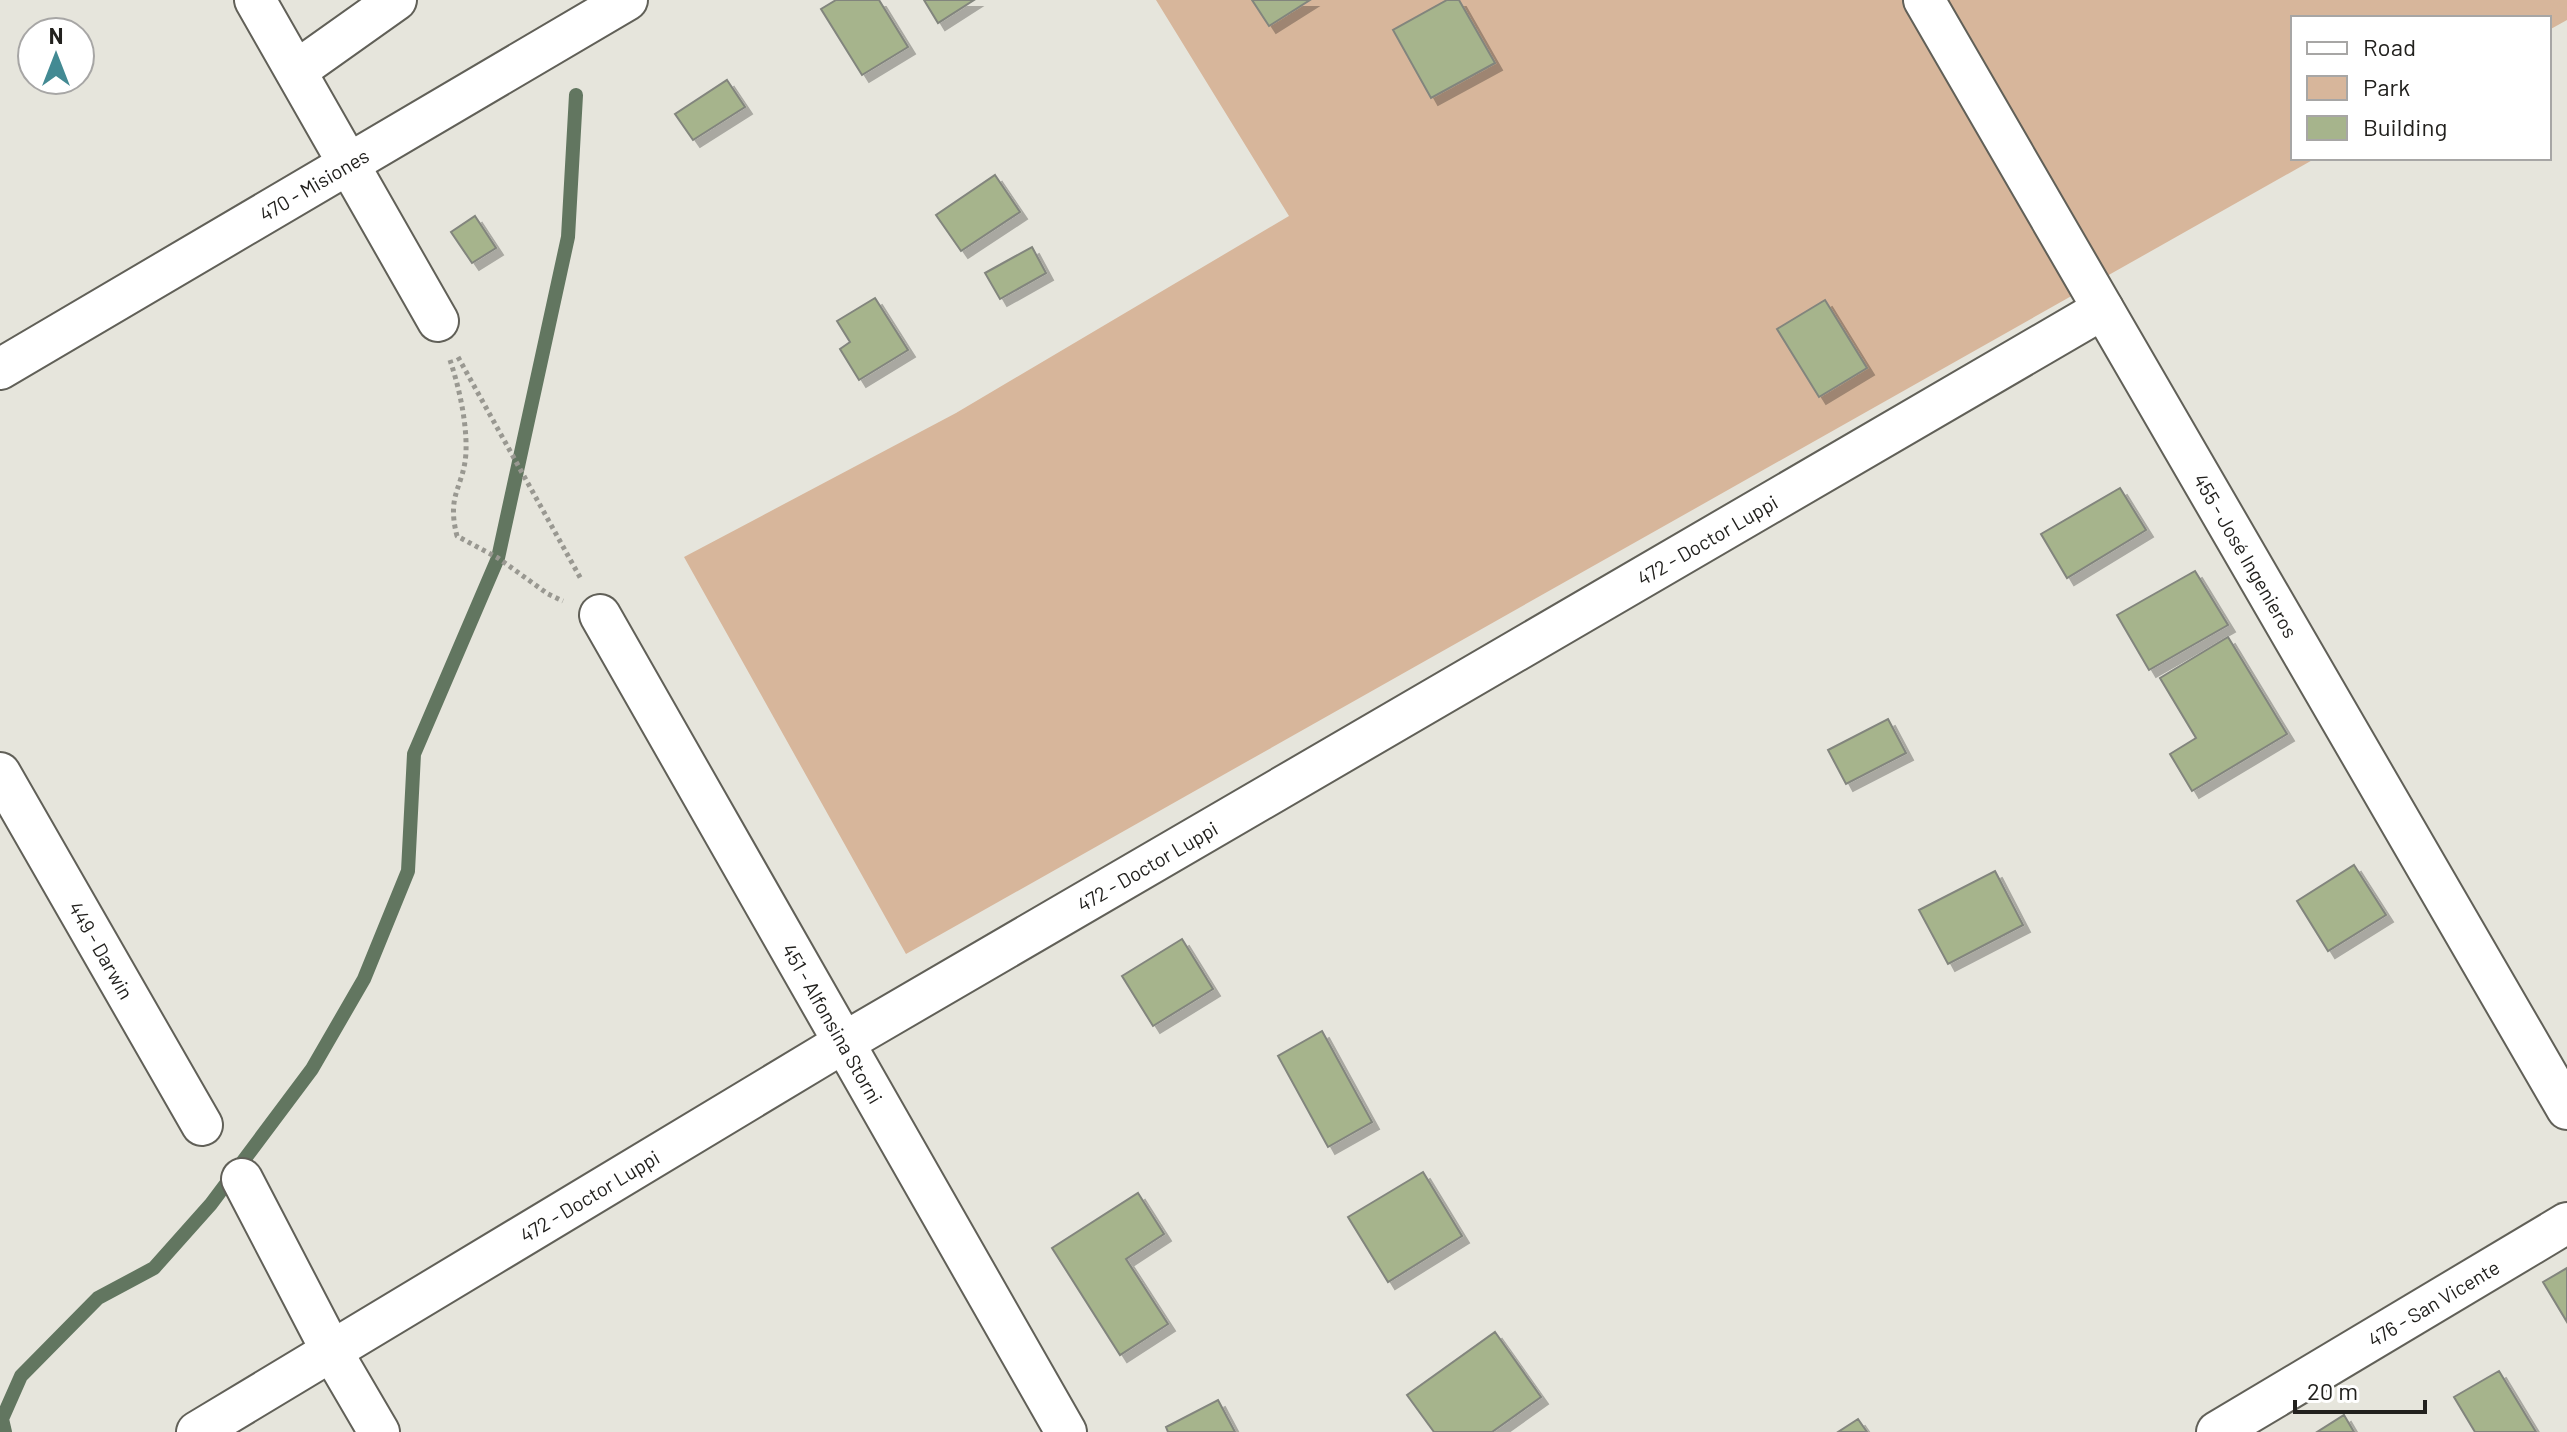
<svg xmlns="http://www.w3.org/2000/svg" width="2567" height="1432" viewBox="0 0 2567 1432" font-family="Barlow,sans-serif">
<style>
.green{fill:#d7b69b}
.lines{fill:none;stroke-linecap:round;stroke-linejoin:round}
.stream{stroke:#627660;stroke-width:14}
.building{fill:#a6b48c;stroke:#82857d;stroke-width:2;filter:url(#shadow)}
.street-casing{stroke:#616058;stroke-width:44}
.path{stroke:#999891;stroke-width:5;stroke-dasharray:4 4;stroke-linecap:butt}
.street{stroke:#fff;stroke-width:40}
.labels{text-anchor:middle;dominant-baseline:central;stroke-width:6;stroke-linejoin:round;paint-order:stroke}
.street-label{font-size:20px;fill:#22211e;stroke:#fff}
</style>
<defs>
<filter id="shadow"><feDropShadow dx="7" dy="7" stdDeviation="0" flood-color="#0004"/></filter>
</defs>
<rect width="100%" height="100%" fill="#e6e5dc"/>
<!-- green -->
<path class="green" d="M1156,0H2567V20L2549,30V18H2293V158H2316L906,954L684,557L956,413L1289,216Z"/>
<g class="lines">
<!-- stream -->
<path class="stream" d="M5,1432L2,1419L21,1376L98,1298L154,1268L211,1204L312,1069L364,979L408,871L414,754L498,558L568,237L576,95"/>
</g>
<!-- building -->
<path class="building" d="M836,0H879L908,47L862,75L821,9Z
M924,0H974L938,23Z
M1252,0H1310L1269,26Z
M1447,0H1459L1495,63L1431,98L1393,30Z
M727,80L745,107L693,140L675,114Z
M995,175L1020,212L961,251L936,215Z
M475,216L496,248L472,263L451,232Z
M1032,247L1046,273L1000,299L985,273Z
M875,298L908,350L859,380L840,349L850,342L837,321Z
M1825,300L1867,368L1819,397L1777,329Z
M2120,488L2146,530L2067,578L2041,534Z
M2195,571L2228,625L2149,670L2117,615Z
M2228,637L2287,734L2192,791L2170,754L2196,738L2160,678Z
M1888,719L1906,753L1846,784L1828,750Z
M2354,865L2386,915L2328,951L2297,901Z
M1995,871L2023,925L1948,964L1919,910Z
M1182,939L1213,989L1153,1026L1122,976Z
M1322,1031L1372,1122L1328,1147L1278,1056Z
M1423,1172L1462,1236L1388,1282L1348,1217Z
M1138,1193L1164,1234L1126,1259L1168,1324L1120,1355L1052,1248Z
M2567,1268V1322L2543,1282Z
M1495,1332L1541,1397L1492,1432H1434L1407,1395Z
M2499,1371L2536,1432H2475L2454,1397Z
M1218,1400L1235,1432H1168L1166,1427Z
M2344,1415L2354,1432H2317Z
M1858,1419L1867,1432H1838Z"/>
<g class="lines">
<!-- street casing -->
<g class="street-casing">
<g id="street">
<path d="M255,0L438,321"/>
<path id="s1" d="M1924,0L2567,1109"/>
<path d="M296,71L396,0"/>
<path id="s2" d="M0,369L627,0"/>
<path id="s3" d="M600,615L1066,1432"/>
<path id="s4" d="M0,773L202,1125"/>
<path d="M242,1179L331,1350L379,1432"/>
<path id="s5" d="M197,1432L843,1043L2103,309"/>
<path id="s6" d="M2217,1432L2567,1223"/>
</g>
</g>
<!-- path -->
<path class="path" d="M458,357L581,579
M450,360C459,387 467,422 466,452C464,488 446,493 457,536L498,558L548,594L563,601"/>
<!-- street -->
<use href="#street" class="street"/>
</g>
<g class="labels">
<!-- street labels -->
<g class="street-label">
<text stroke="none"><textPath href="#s2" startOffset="364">470 - Misiones</textPath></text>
<text stroke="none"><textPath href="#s5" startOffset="1754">472 - Doctor Luppi</textPath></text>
<text stroke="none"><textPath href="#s1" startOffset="642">455 - José Ingenieros</textPath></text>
<text stroke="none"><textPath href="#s5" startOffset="1106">472 - Doctor Luppi</textPath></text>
<text stroke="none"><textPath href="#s4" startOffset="204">449 - Darwin</textPath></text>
<text stroke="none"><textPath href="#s3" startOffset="470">451 - Alfonsina Storni</textPath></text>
<text stroke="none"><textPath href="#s5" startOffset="458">472 - Doctor Luppi</textPath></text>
<text stroke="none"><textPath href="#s6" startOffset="252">476 - San Vicente</textPath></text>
</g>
</g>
<!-- legend -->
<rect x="2291" y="16" width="260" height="144" fill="#ffffff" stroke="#a7a6a5" stroke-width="2"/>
<rect x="2307" y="42" width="40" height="12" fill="#ffffff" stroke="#a7a6a5" stroke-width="2"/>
<text x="2363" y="56" font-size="24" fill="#22211e">Road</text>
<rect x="2307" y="76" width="40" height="24" fill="#d7b69b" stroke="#a7a6a5" stroke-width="2"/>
<text x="2363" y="96" font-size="24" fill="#22211e">Park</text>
<rect x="2307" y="116" width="40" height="24" fill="#a6b48c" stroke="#a7a6a5" stroke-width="2"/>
<text x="2363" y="136" font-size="24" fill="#22211e">Building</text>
<!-- north arrow -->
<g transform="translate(56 56)"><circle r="38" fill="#ffffff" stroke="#a7a6a5" stroke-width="2"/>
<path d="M0-6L14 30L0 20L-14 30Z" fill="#438a93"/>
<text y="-12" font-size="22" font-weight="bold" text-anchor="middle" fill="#22211e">N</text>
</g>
<!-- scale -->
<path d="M2295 1400v12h130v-12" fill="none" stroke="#22211e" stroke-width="4"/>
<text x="2307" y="1400" font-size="24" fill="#22211e" stroke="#ffffff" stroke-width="6" paint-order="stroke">20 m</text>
</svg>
